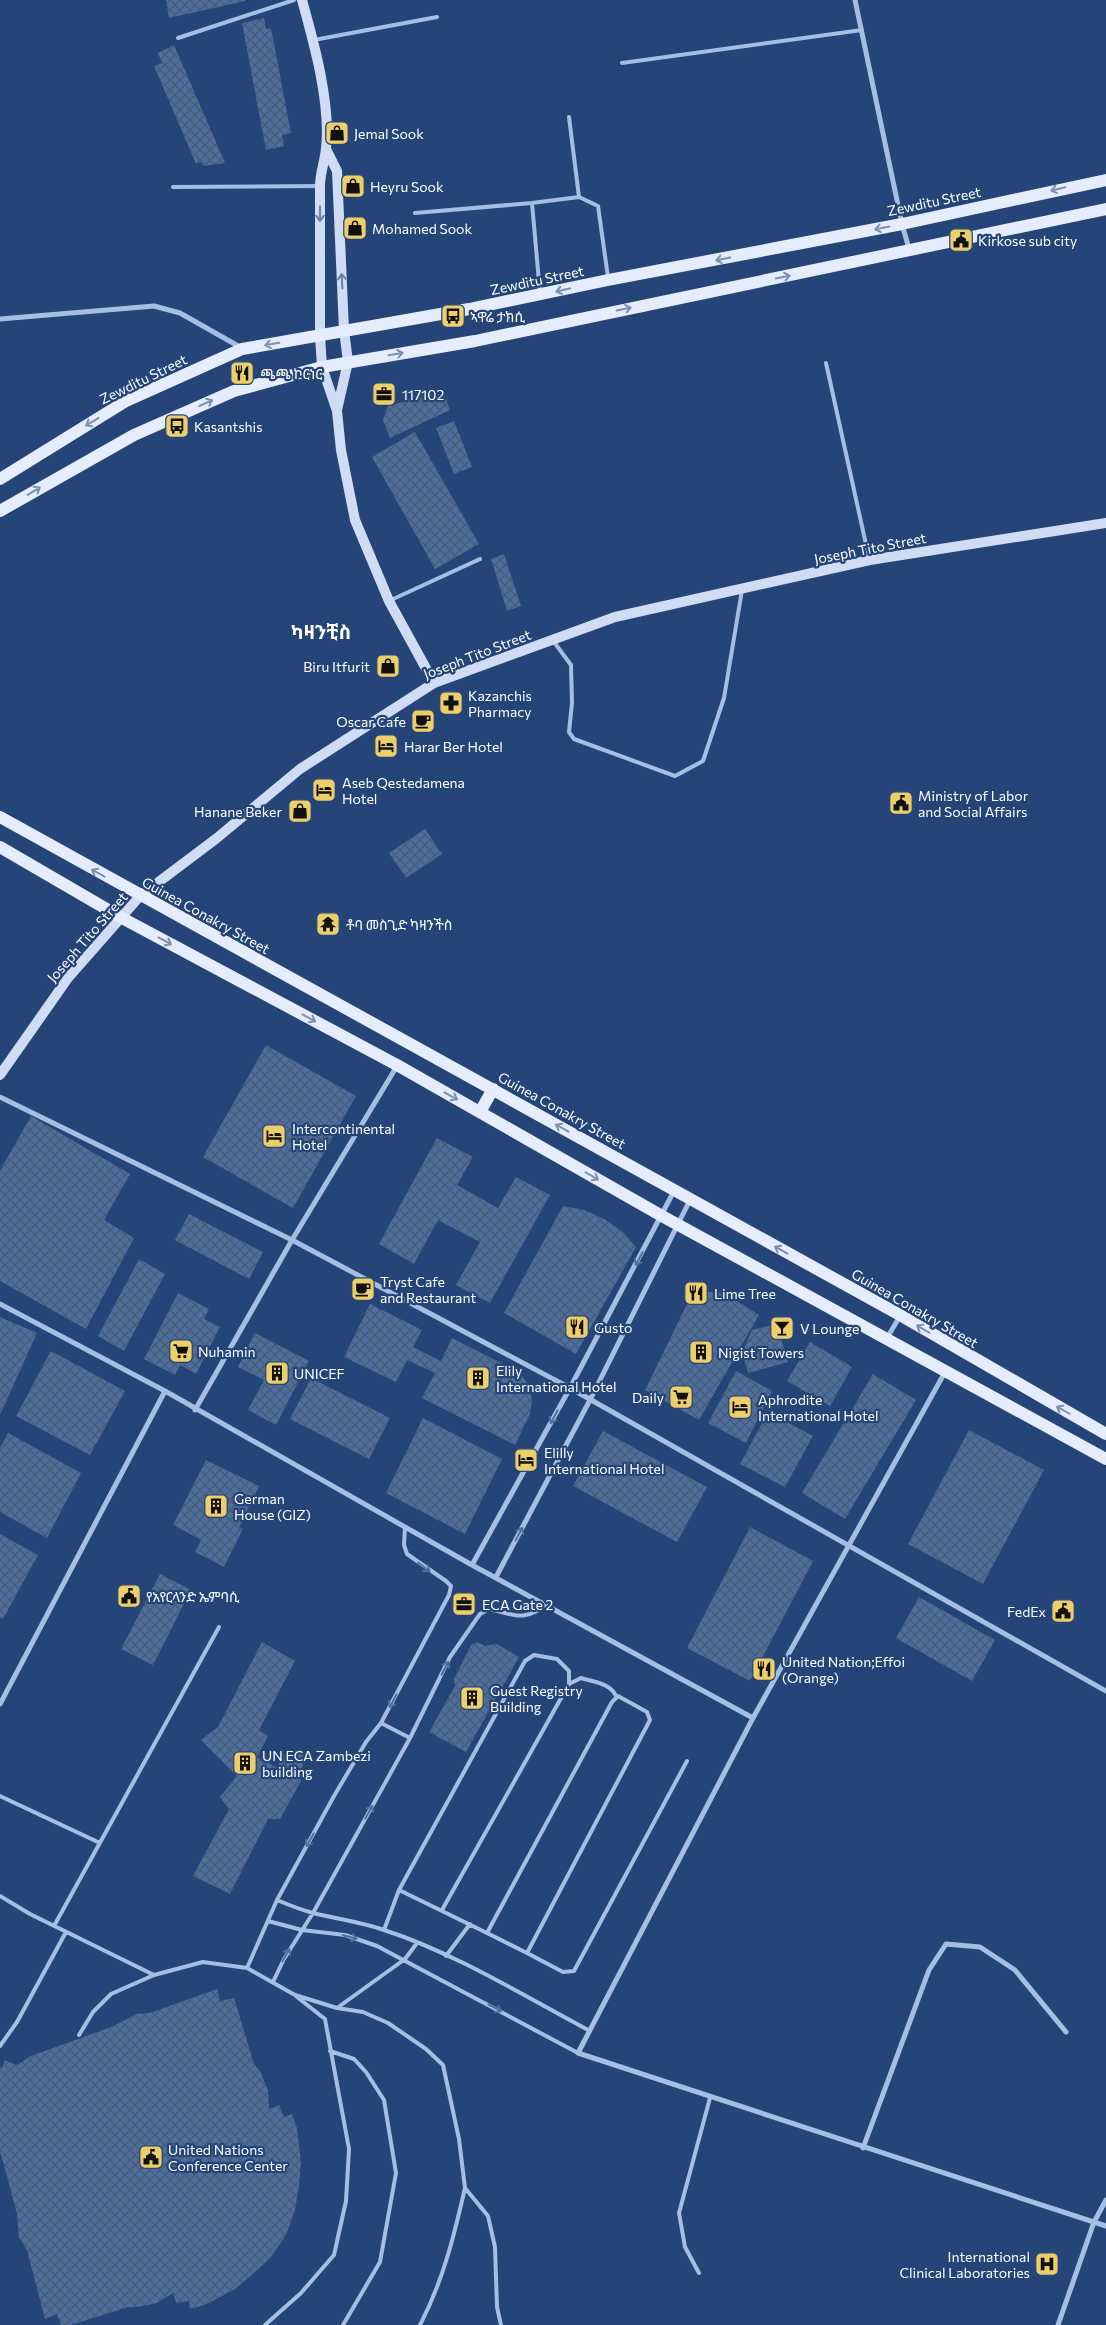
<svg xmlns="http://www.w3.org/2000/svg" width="1106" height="2325" viewBox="0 0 1106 2325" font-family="Commissioner,'Noto Sans Ethiopic',sans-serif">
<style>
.building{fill:url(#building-cross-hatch)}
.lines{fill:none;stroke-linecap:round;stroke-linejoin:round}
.lane{stroke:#a6bee3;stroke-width:4}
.street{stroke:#a6bee3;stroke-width:5}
.secondary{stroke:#cfdcf3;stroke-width:10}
.primary{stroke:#e5edfc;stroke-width:12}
.oneway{stroke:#7b90b3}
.oneway2{stroke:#6981a9}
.oneway3{stroke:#526f9d}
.labels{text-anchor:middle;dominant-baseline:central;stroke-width:4.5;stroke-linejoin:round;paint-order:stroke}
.poi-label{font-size:14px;fill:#fff;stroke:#254477;text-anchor:start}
.street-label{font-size:14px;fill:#fff;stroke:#254477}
.district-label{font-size:19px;font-weight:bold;fill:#fff;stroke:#254477}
</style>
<defs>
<pattern id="building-cross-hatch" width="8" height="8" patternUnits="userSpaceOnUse" patternTransform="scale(1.25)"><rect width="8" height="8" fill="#4d6ea1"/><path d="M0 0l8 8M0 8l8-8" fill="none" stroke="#4c5a6e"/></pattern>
</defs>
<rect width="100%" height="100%" fill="#254477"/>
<!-- building -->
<path class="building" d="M166,0H245V1L169,18Z
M264,18L266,29L271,28L291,133L282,135L284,146L266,150L242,23Z
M174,45L225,163L204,166L201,162L196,164L154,66L162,63L158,53Z
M443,391L450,410L390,438L383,420L388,406Z
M454,421L472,467L454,474L436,428Z
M415,432L479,544L435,569L372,457Z
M504,554L521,606L507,611L491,559Z
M425,829L442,854L406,878L389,853Z
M266,1045L356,1096L293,1208L203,1157Z
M31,1116L130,1174L104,1220L134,1238L86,1329L0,1281V1171Z
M437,1138L473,1157L457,1185L498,1208L516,1177L550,1195L490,1303L456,1285L480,1242L438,1220L414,1264L379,1244Z
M563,1206L584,1210L604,1219L623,1232L636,1247L576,1354L504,1313Z
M189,1214L263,1252L249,1279L175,1240Z
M139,1259L165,1274L124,1351L98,1336Z
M706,1292H718L729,1296L759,1315L699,1420L645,1390L688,1302L695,1296Z
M178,1293L209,1309L204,1319L220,1327L196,1374L180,1365L175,1375L144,1359Z
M370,1304L422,1330L413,1347L441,1361L452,1338L519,1372L528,1384L532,1399L530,1414L515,1445L422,1398L435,1373L407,1360L396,1382L344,1357Z
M0,1317L37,1333L0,1415Z
M777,1324L788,1362L748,1373L742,1352L752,1330Z
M255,1333L309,1361L276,1425L248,1410L264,1380L238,1367Z
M810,1342L852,1367L830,1406L787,1381Z
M51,1351L125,1391L90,1455L16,1416Z
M736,1371L772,1391L746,1443L708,1423Z
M873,1374L916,1400L845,1519L802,1493Z
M311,1378L390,1418L369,1459L290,1419Z
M768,1412L813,1436L785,1487L740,1464Z
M423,1418L502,1459L465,1534L386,1493Z
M969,1430L1044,1470L983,1584L908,1544Z
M603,1431L707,1487L677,1542L573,1486Z
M8,1433L81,1473L47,1538L0,1512V1448Z
M206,1460L259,1486L239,1527L243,1529L224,1567L195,1552L201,1540L173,1525Z
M750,1527L813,1561L750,1681L687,1648Z
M0,1534L38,1555L3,1619L0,1618Z
M160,1574L191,1590L153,1665L121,1649Z
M919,1597L995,1640L972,1681L896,1638Z
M262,1642L295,1661L259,1730L268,1736L257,1757L277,1768L283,1754L304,1752L301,1781L280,1819H268L230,1894L193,1876L229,1809L220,1797L237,1776L201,1740L218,1727Z
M477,1642L485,1646L497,1644L519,1657L466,1752L429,1732L455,1686L454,1679L471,1645Z
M217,1989L220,2001L234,1998L254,2064L260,2071L268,2090L269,2109L279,2105L284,2117L292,2114L297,2128L301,2162L299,2186L295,2210L286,2235L271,2257L253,2274L235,2289L205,2305L190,2309L189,2301L176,2303L173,2293L157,2303L137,2307H128L71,2325H61L57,2314L45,2319L27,2250L19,2238L17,2214L0,2151V2067L2,2068L5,2060L17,2065L31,2056L114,2026L136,2014L150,2013Z"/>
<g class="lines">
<!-- lane -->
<path class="lane" d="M178,38L294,0
M314,40L437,17
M622,63L862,30
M569,117L579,197
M173,187L320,186
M532,203L540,293
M415,213L532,203L579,197L598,206L608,277
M826,363L869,558
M391,600L480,559
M554,642L571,665L572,703L569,732L574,739L675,776L703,761L724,698L742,590
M569,1684L581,1678C594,1682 610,1683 616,1696
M618,1696L647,1712L650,1720L527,1953L487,1933L612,1702Z
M381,1723L410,1738
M0,1796L100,1843
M399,1890L487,1933
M0,1896L30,1914L154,1975
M277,1900C289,1905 301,1910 313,1913C337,1919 361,1922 384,1930C455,1953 524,1996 590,2031
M268,1921L302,1930L345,1935L377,1946L578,2053
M54,1926L219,1627
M384,1930L399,1890L525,1661L534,1655L557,1659L569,1671V1684L442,1910
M527,1953L563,1972L574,1971L687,1761
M446,1956L470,1924
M247,1968L277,1900L334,1796L366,1742L381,1723L449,1595L451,1586L446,1581L407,1554L404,1545L405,1527
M273,1982L284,1959L313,1913L410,1738L450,1657L480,1614L489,1609C517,1615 521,1622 547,1605
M337,2008L405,1959L417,1943
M79,2035L93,2012L111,1994L154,1975L203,1962L247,1968L295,1995L337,2008L363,2012L388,2023L426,2049L443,2065L459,2139L465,2188L488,2216L495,2247L497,2307L501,2325
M0,2046L17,2022L66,1932
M330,2051L354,2059L366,2072L384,2100L396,2173L380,2262L343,2325
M699,2273L685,2247L679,2213L710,2098
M265,2325L301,2293L334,2255L346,2201L349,2149L325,2019L297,1997
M420,2325C443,2281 454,2236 465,2188"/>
<!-- street -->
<path class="street" d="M855,0L902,224L909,249
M0,319L154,306L180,313L240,347
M0,1097L292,1240L570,1388L1106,1691
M0,1304L165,1391L472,1565L753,1718
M887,1338L900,1316
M945,1372L753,1718L578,2053L1106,2226
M195,1410L292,1240L397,1066
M472,1565L570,1388L674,1191
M496,1577L590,1400L690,1200
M0,1704L165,1391
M863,2148L929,1970L946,1944L980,1947L1015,1970L1066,2032
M1058,2325L1094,2222L1106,2200"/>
<!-- secondary -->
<path class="secondary" d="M302,0C314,43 331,104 326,148C325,161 320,173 320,186V336L322,367L337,411L341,450L355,520L389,601L434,683
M326,149L337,171L344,330L348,362L337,410
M0,1075L68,978L140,896L217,838L300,769L434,683L615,617L870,560L1106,523"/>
<!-- primary -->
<path class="primary" d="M0,479L126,401L242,349L469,309L608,280L902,224L1106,180
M0,511L134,435L234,391L322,367L475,341L1106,209
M0,817L900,1315L1106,1434
M0,847L122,918L397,1065L662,1216L1106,1459
M480,1112L493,1089"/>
</g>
<!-- one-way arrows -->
<defs><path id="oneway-shaft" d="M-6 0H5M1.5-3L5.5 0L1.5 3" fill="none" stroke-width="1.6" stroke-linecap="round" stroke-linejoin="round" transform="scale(1.25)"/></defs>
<g class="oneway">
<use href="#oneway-shaft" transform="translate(1058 189) rotate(167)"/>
<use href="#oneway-shaft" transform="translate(882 228) rotate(169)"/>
<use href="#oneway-shaft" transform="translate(723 259) rotate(169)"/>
<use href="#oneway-shaft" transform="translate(783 277) rotate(-11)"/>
<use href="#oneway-shaft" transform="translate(563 290) rotate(167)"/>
<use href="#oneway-shaft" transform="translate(624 309) rotate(-12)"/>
<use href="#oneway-shaft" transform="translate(272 344) rotate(170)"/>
<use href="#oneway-shaft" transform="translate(396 354) rotate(-9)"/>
<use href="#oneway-shaft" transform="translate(206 403) rotate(-24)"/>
<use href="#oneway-shaft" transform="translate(92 422) rotate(149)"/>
<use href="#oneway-shaft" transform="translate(34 491) rotate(-31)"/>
<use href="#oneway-shaft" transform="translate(98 873) rotate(-151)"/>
<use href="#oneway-shaft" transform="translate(165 941) rotate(28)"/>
<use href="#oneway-shaft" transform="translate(309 1018) rotate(28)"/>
<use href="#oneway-shaft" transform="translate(451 1096) rotate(29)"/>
<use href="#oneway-shaft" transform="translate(562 1128) rotate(-151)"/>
<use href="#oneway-shaft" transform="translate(592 1176) rotate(30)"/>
<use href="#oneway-shaft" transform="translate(781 1250) rotate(-151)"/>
<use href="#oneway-shaft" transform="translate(923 1329) rotate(-150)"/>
<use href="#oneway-shaft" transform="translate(1063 1410) rotate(-150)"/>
</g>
<g class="oneway2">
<use href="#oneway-shaft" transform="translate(320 214) rotate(90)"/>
<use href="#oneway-shaft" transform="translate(342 281) rotate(-93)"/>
</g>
<g class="oneway3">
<use href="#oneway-shaft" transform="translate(639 1259) rotate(118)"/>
<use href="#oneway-shaft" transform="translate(554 1417) rotate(119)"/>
<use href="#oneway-shaft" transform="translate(519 1534) rotate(-62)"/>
<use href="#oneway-shaft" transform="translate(424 1567) rotate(37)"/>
<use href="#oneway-shaft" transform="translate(445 1668) rotate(-63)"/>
<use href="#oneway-shaft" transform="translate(393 1701) rotate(118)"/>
<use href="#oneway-shaft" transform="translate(369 1812) rotate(-61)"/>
<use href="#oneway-shaft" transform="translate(310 1840) rotate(119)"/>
<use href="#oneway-shaft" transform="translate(350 1937) rotate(16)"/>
<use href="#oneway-shaft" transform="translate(286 1955) rotate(-60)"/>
<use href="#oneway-shaft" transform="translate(495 2008) rotate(28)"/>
</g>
<!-- icons -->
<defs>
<g id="shop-square" transform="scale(1.25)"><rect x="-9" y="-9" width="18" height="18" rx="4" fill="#eccf6b" stroke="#254477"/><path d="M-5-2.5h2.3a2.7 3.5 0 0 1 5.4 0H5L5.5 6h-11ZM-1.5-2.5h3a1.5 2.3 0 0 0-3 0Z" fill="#111"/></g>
<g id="civic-square" transform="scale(1.25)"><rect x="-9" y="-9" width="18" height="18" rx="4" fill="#eccf6b" stroke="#254477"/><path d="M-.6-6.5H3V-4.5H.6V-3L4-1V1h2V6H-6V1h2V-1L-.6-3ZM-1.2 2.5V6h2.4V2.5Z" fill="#111"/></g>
<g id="bus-square" transform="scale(1.25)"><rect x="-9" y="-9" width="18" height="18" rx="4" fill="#eccf6b" stroke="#254477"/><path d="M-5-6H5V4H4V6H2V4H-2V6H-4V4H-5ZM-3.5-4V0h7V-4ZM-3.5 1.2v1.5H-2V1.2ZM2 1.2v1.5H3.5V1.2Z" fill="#111"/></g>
<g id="restaurant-square" transform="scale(1.25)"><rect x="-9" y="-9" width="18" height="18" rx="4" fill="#eccf6b" stroke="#254477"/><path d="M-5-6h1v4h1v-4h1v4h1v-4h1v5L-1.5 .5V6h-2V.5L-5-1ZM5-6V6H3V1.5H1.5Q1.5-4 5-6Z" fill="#111"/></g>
<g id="office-square" transform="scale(1.25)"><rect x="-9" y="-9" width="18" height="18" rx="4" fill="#eccf6b" stroke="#254477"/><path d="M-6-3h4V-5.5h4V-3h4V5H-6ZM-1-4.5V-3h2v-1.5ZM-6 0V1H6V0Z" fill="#111"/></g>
<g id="pharmacy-square" transform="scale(1.25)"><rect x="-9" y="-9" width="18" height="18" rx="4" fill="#eccf6b" stroke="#254477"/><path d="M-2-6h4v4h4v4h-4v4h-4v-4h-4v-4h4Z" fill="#111"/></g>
<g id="cafe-square" transform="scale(1.25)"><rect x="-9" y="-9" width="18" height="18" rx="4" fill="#eccf6b" stroke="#254477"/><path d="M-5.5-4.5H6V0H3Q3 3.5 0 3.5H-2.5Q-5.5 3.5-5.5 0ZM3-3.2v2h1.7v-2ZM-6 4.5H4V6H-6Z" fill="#111"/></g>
<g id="hotel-square" transform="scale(1.25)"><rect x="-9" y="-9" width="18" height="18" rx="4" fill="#eccf6b" stroke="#254477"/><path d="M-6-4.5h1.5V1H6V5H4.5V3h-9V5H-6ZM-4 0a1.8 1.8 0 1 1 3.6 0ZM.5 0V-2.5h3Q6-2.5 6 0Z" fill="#111"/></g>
<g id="temple-square" transform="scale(1.25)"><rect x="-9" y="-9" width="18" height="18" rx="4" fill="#eccf6b" stroke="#254477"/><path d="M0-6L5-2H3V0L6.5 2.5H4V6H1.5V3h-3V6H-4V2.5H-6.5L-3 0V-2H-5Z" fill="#111"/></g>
<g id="bar-square" transform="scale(1.25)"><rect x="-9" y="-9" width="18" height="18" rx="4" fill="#eccf6b" stroke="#254477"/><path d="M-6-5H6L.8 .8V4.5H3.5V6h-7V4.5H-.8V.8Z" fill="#111"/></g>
<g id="supermarket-square" transform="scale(1.25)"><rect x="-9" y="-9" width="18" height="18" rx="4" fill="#eccf6b" stroke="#254477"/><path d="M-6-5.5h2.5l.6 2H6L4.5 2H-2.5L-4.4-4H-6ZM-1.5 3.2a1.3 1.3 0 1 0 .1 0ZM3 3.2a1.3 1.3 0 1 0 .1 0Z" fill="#111"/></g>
<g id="building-square" transform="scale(1.25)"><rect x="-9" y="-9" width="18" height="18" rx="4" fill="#eccf6b" stroke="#254477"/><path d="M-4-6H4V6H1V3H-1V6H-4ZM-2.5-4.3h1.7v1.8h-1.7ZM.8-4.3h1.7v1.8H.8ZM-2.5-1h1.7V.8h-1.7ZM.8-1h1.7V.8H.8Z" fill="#111"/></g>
<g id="hospital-square" transform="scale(1.25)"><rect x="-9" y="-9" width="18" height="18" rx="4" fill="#eccf6b" stroke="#254477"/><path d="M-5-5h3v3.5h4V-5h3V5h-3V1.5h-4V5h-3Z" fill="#111"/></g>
</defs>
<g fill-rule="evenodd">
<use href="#shop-square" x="337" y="133"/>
<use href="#shop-square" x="353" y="186"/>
<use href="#shop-square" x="355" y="228"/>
<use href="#civic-square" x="961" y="240"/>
<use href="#bus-square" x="453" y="316"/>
<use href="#restaurant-square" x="242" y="373"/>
<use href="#office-square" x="384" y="394"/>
<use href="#bus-square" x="177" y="426"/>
<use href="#shop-square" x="388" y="666"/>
<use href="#pharmacy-square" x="451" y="703"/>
<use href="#cafe-square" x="423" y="721"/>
<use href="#hotel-square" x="386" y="746"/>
<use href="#hotel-square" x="324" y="790"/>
<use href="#civic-square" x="901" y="803"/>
<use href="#shop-square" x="300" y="811"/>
<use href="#temple-square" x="328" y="924"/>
<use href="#hotel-square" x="274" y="1136"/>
<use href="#cafe-square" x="363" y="1289"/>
<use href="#restaurant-square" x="696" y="1293"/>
<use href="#restaurant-square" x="577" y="1327"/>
<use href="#bar-square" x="782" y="1328"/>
<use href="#supermarket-square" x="181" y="1351"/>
<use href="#building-square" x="701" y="1352"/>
<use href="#building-square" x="277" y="1373"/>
<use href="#building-square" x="478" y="1378"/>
<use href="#supermarket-square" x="681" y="1397"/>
<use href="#hotel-square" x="740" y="1407"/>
<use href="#hotel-square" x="526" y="1460"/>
<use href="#building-square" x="216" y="1506"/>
<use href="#civic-square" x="129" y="1596"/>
<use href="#office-square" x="464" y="1604"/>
<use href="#civic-square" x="1063" y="1611"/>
<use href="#restaurant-square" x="764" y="1669"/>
<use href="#building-square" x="472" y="1698"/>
<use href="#building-square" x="245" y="1763"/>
<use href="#civic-square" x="151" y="2157"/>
<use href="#hospital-square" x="1047" y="2264"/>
</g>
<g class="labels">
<!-- poi labels -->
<g class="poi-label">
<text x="354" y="133">Jemal Sook</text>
<text x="370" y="186">Heyru Sook</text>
<text x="372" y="228">Mohamed Sook</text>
<text x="978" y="240">Kirkose sub city</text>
<text x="470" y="316">ኣዋሬ ታክሲ</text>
<text x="260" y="373">ጫጫ ኮርነር</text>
<text x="402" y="394">117102</text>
<text x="194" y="426">Kasantshis</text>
<text x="370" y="666" text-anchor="end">Biru Itfurit</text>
<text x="468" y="695">Kazanchis<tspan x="468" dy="16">Pharmacy</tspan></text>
<text x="406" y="721" text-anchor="end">Oscar Cafe</text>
<text x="404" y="746">Harar Ber Hotel</text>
<text x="342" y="782">Aseb Qestedamena<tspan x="342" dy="16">Hotel</tspan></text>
<text x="918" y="795">Ministry of Labor<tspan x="918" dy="16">and Social Affairs</tspan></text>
<text x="282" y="811" text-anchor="end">Hanane Beker</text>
<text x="346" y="924">ቶባ መስጊድ ካዛንችስ</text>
<text x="292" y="1128">Intercontinental<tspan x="292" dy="16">Hotel</tspan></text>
<text x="380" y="1281">Tryst Cafe<tspan x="380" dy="16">and Restaurant</tspan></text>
<text x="714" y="1293">Lime Tree</text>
<text x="594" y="1327">Gusto</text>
<text x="800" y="1328">V Lounge</text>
<text x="198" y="1351">Nuhamin</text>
<text x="718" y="1352">Nigist Towers</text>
<text x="496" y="1370">Elily<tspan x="496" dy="16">International Hotel</tspan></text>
<text x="294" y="1373">UNICEF</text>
<text x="664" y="1397" text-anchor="end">Daily</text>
<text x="758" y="1399">Aphrodite<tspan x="758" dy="16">International Hotel</tspan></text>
<text x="544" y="1452">Elilly<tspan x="544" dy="16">International Hotel</tspan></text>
<text x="234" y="1498">German<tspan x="234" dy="16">House (GIZ)</tspan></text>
<text x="146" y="1596">የአየርላንድ ኤምባሲ</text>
<text x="482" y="1604">ECA Gate 2</text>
<text x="1046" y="1611" text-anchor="end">FedEx</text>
<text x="782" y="1661">United Nation;Effoi<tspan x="782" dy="16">(Orange)</tspan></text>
<text x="490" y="1690">Guest Registry<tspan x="490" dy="16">Building</tspan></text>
<text x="262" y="1755">UN ECA Zambezi<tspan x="262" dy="16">building</tspan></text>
<text x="168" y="2149">United Nations<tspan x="168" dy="16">Conference Center</tspan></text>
<text x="1030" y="2256" text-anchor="end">International<tspan x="1030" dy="16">Clinical Laboratories</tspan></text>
</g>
<!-- street labels -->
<g class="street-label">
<text transform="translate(934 201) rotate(-12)">Zewditu Street</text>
<text transform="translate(537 280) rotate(-12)">Zewditu Street</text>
<text transform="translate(143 379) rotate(-26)">Zewditu Street</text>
<text transform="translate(870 548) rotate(-11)">Joseph Tito Street</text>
<text transform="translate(477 654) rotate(-21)">Joseph Tito Street</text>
<text transform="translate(206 915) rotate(29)">Guinea Conakry Street</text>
<text transform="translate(87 937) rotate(-49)">Joseph Tito Street</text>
<text transform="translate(562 1110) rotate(29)">Guinea Conakry Street</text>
<text transform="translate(915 1308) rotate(30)">Guinea Conakry Street</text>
</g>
<!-- district labels -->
<g class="district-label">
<text x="321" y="631">ካዛንቺስ</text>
</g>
</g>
</svg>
